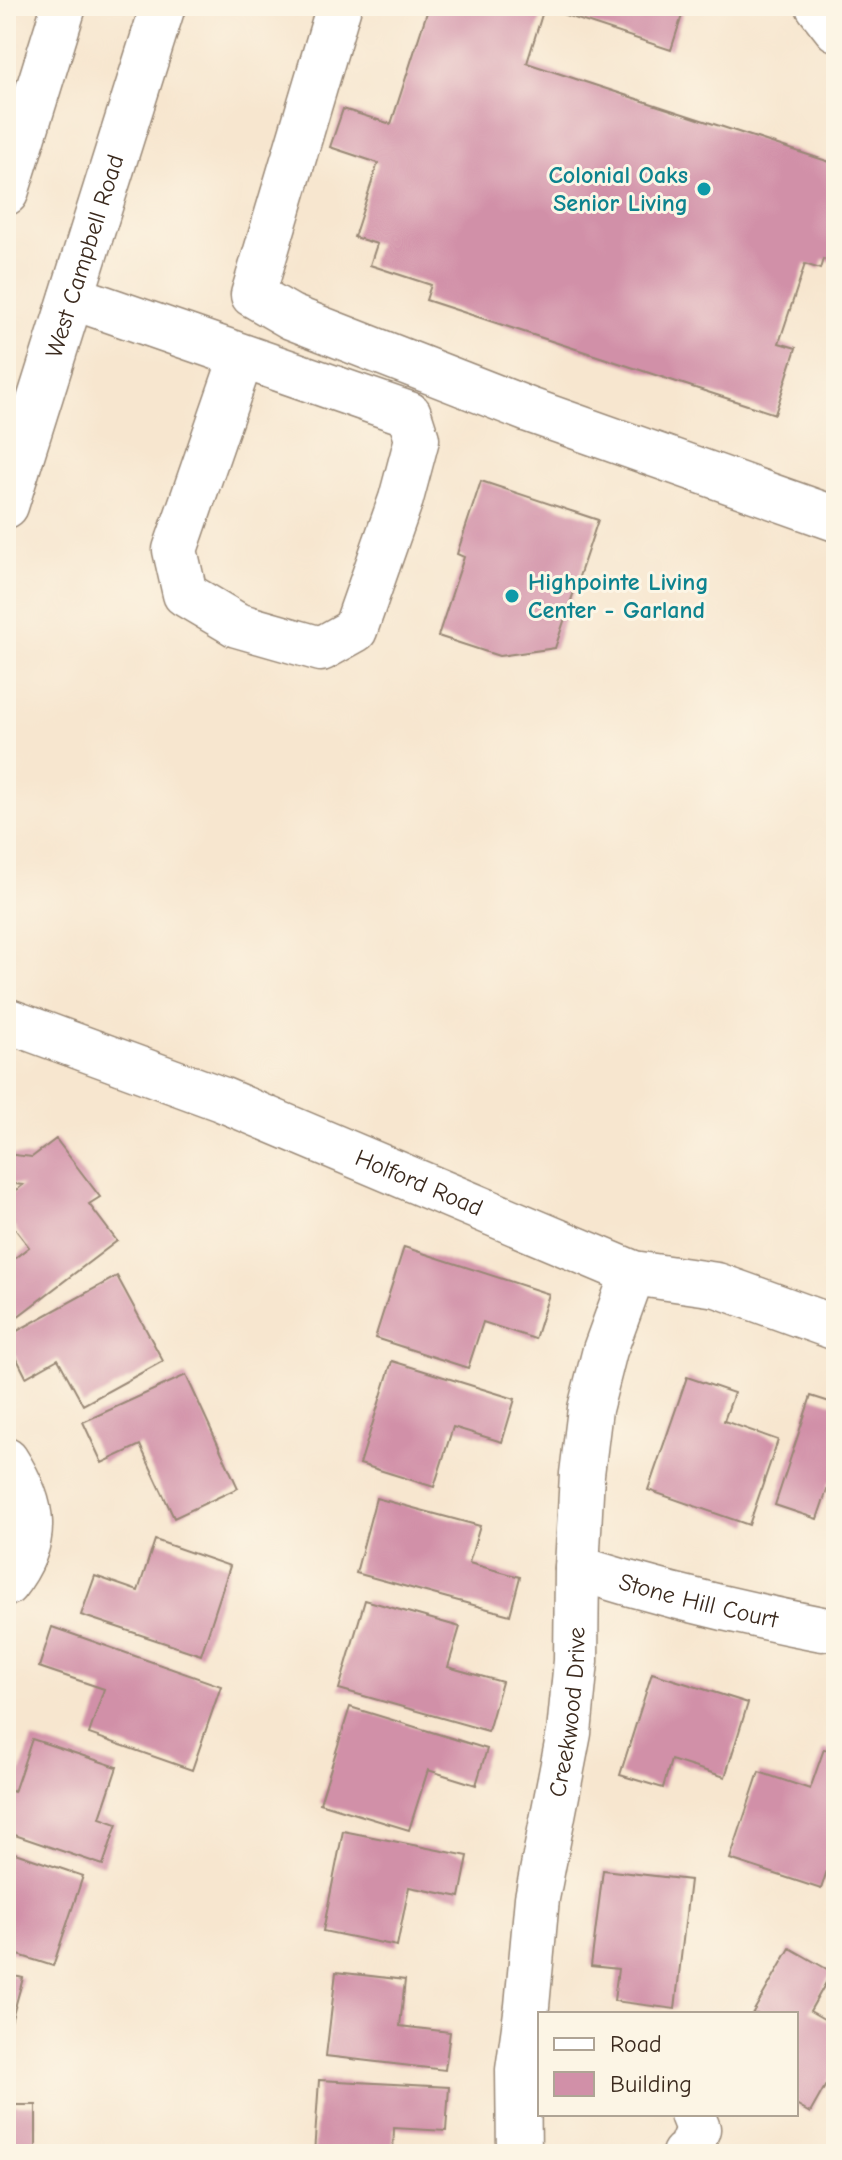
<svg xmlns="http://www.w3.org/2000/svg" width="842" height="2160" viewBox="0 0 842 2160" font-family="'Comic Neue',sans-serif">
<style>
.building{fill:#d190a8}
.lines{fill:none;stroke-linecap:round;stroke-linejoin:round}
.minor-casing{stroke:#998876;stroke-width:47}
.major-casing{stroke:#998876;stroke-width:47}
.minor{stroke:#fff;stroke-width:44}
.major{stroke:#fff;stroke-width:44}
.culture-dot{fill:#0f9aa8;stroke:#fcf5e5;stroke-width:3}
.labels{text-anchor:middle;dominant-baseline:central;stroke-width:6;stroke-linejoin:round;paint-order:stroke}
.culture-label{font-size:24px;font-weight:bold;fill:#0d838f;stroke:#fcf5e5;text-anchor:end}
.street-label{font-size:24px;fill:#3b2a1e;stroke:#fcf5e5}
</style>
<rect width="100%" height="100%" fill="#fcf5e5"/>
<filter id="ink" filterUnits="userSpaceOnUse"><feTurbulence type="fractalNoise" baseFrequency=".0125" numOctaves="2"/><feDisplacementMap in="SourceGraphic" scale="16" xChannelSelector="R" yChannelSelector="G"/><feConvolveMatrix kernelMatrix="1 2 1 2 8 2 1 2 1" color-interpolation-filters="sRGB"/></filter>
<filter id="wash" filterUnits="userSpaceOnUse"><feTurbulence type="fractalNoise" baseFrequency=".006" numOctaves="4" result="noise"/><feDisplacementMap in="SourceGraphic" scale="32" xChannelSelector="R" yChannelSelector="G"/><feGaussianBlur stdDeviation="1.8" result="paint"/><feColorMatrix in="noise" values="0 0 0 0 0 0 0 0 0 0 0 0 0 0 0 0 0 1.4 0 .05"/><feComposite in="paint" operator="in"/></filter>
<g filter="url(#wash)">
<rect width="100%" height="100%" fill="#f7e6cf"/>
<g id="blocks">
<!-- building -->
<path class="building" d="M429,6H685L671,50L544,8L527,63L836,164V263L823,259L820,269L805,264L779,343L796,348L775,414L426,300L431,285L370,265L377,244L354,237L378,163L330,147L343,109L391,124Z
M481,481L598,520L555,648L499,656L438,636L464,557L457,554Z
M56,1139L100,1197L89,1204L117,1241L13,1320L6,1310V1265L29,1247L6,1217V1198L23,1185L6,1183V1154L32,1157Z
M404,1247L549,1294L535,1339L483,1322L468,1368L375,1338Z
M117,1276L163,1361L83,1405L58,1359L26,1377L6,1337Z
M392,1361L515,1399L502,1442L453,1427L434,1487L360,1464Z
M186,1375L238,1488L174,1518L140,1445L102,1463L83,1422Z
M687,1377L734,1393L724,1421L778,1440L749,1525L648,1490Z
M811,1396L836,1404V1483L830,1481L817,1519L775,1505Z
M376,1498L480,1526L469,1563L520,1577L510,1615L356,1573Z
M155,1540L230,1566L201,1655L81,1615L95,1576L138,1591Z
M365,1600L460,1627L448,1667L502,1682L488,1731L339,1689Z
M52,1627L221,1686L192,1770L89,1734L104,1689L39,1667Z
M652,1673L748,1703L725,1777L671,1760L663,1788L620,1775Z
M350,1707L487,1749L476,1785L428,1770L409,1830L320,1803Z
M32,1739L117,1767L100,1818L117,1824L103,1865L6,1832V1789L14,1792Z
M824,1749L836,1753V1843L821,1889L730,1859L759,1772L810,1789Z
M343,1831L468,1856L460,1897L409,1887L397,1946L323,1931Z
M6,1850L83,1876L53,1966L6,1951Z
M603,1870L690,1880L675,2009L614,2001L618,1969L591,1966Z
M790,1948L832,1972L810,2011L836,2026V2067L810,2113L796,2105V2014H752Z
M336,1972L405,1980L400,2026L450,2032L445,2070L326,2056Z
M6,1974L23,1978L7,2037H6Z
M319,2080L449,2087L446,2131L394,2128L393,2154H314Z
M6,2105H36V2154H6Z"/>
</g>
</g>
<g filter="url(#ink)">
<use href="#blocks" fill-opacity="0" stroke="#998876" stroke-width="2"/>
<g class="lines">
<!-- minor casing -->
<g class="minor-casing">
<g id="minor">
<path d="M339,6L253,295L291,317L529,410L836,519"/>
<path d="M818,6L836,29"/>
<path d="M72,297C184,336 297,375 409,414L417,439L401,499L355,630L321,649L237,625L185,594L175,550L242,356"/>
<path id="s1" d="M6,1020L221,1099L633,1273L717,1285L836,1328"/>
<path d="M6,1460C35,1505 41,1540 6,1584"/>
<path id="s2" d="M577,1568C657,1593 739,1613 822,1629"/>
<path id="s3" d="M519,2154L518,2070L527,2006L537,1898L569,1733L576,1661L577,1568L582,1474L590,1409L605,1350L633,1273"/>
<path d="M684,2154L689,2151L698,2129L692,2114"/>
</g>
</g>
<!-- major casing -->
<g class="major-casing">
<g id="major">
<path d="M6,193L64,6"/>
<path id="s4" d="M6,506L163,6"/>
</g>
</g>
<!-- minor -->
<use href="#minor" class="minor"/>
<!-- major -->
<use href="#major" class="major"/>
</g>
</g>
<!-- markers -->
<g class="culture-dot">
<circle cx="704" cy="189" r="8"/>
<circle cx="512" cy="596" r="8"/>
</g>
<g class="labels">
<!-- culture labels -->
<g class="culture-label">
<text x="688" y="175">Colonial Oaks<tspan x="688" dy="28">Senior Living</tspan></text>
<text x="528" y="582" text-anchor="start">Highpointe Living<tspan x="528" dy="28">Center - Garland</tspan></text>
</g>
<!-- street labels -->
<g class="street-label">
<text stroke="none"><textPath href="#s4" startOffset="262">West Campbell Road</textPath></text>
<text stroke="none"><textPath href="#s1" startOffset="444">Holford Road</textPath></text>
<text stroke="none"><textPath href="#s2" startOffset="126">Stone Hill Court</textPath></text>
<text stroke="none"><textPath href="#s3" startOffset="446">Creekwood Drive</textPath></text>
</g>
</g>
<!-- margin -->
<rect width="842" height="2160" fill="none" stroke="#fcf5e5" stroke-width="32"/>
<!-- legend -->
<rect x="538" y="2012" width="260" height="104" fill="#fcf5e5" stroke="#afa495" stroke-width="2"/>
<rect x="554" y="2038" width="40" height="12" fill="#ffffff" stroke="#afa495" stroke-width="2"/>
<text x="610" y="2052" font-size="24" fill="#3b2a1e">Road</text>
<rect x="554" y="2072" width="40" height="24" fill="#d190a8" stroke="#afa495" stroke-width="2"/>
<text x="610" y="2092" font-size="24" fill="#3b2a1e">Building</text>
</svg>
